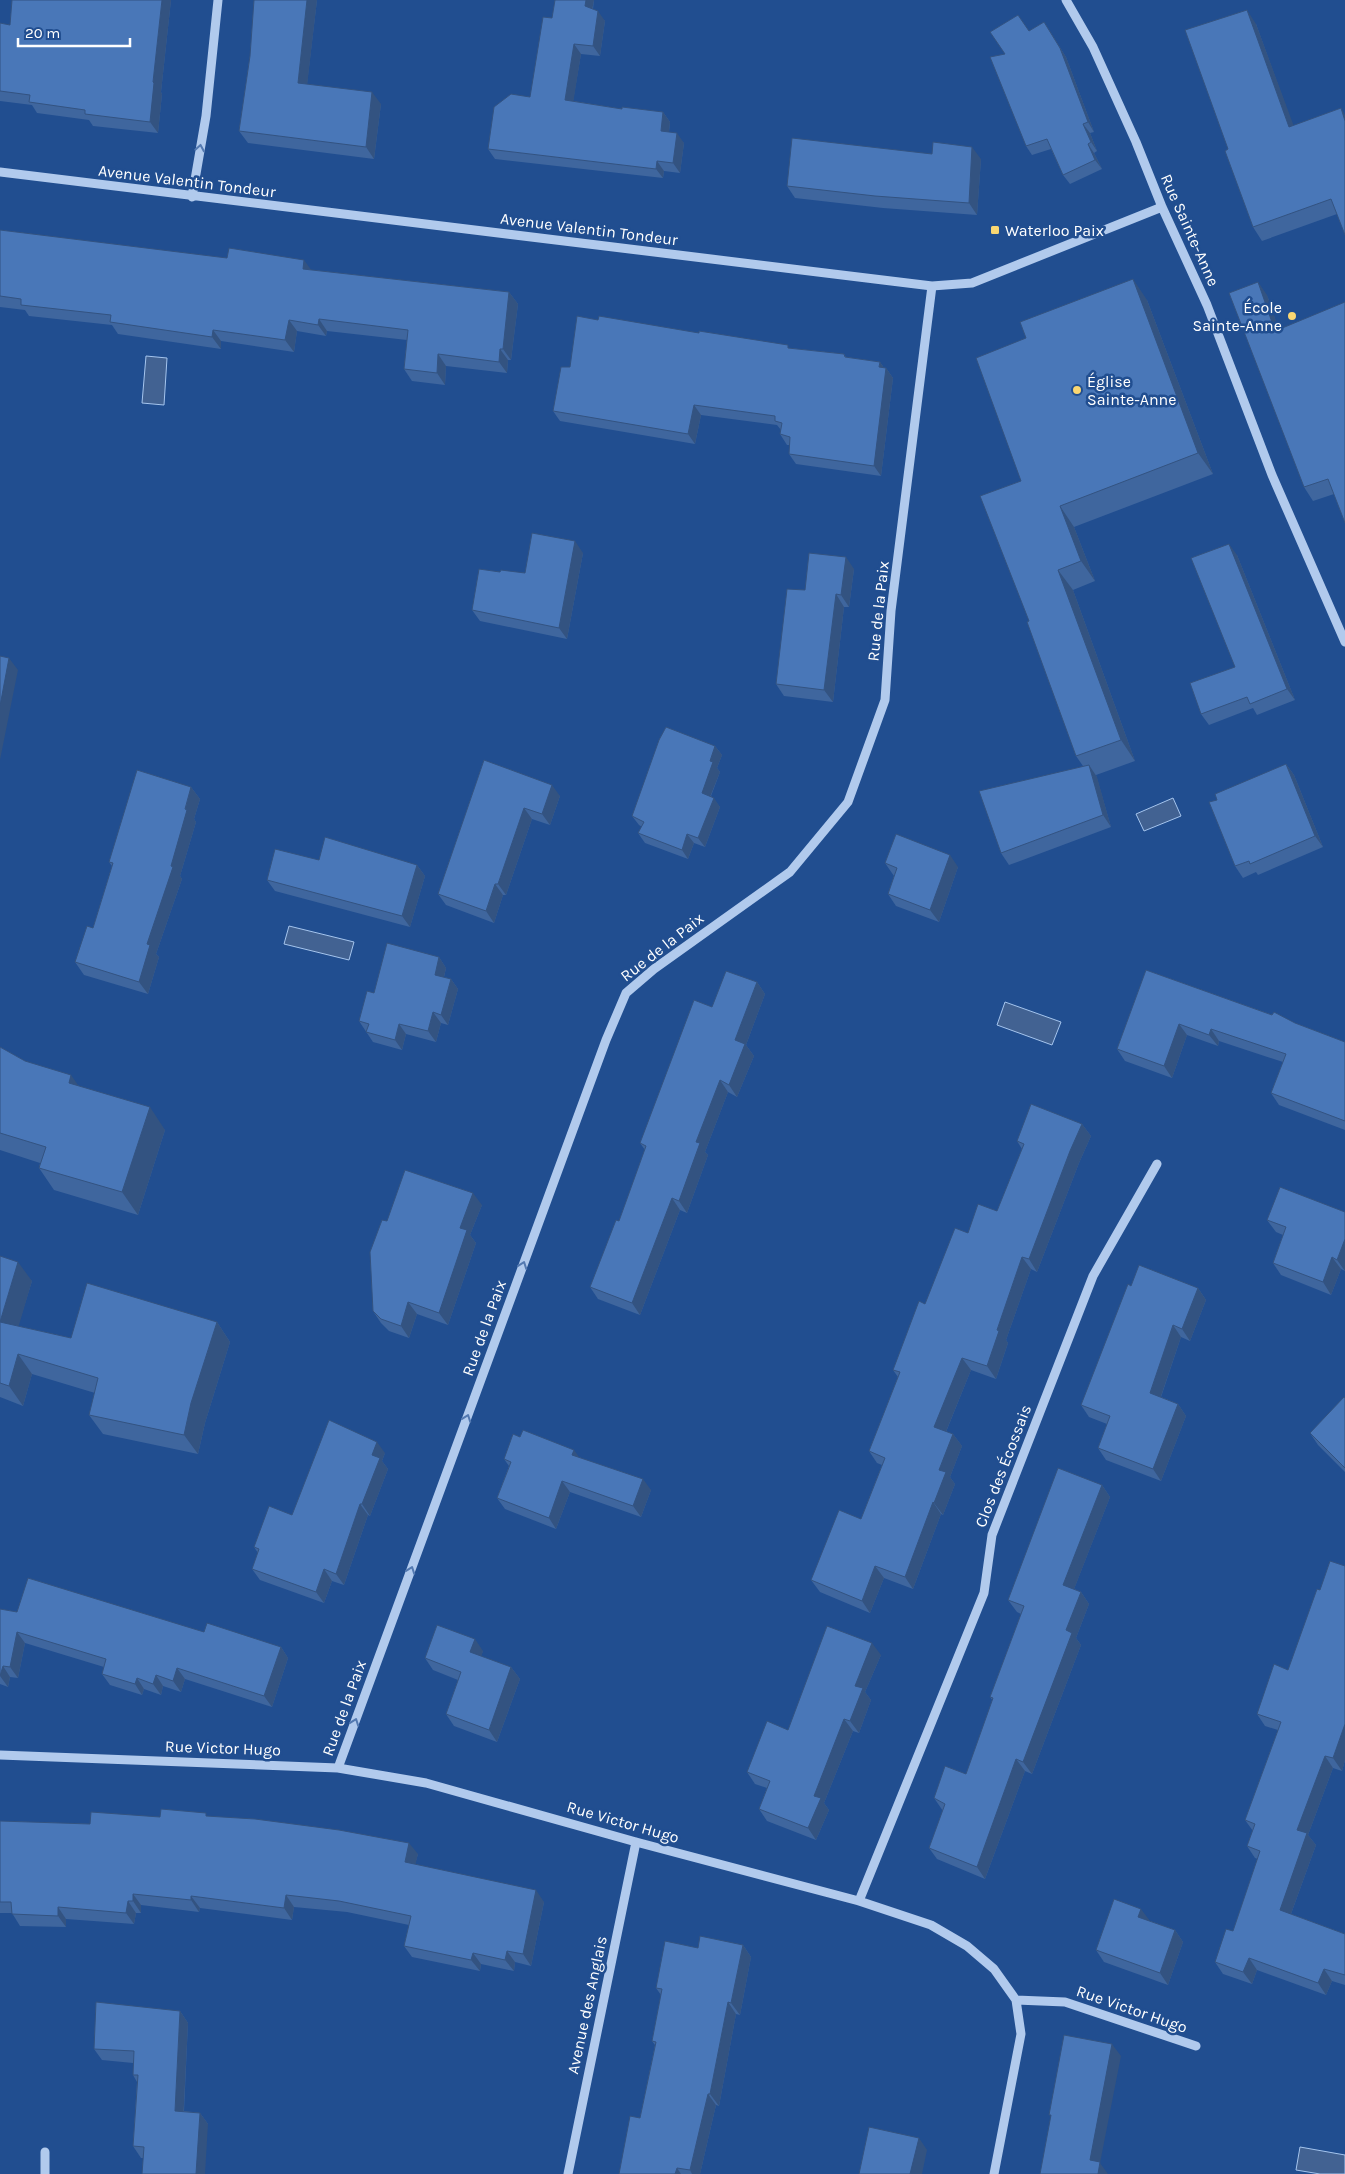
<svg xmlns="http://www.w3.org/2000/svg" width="1345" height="2174" viewBox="0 0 1345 2174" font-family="Karla,sans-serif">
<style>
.water{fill:#426292;stroke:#a5c5ee}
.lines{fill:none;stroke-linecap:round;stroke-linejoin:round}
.minor{stroke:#b1caed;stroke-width:9}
.wall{fill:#3f669e}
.shaded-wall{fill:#335381}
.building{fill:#4977b8;stroke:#335381}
.oneway{stroke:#5379b1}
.poi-dot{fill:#fad772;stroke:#214e90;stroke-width:2}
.labels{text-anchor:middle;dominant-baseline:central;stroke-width:5;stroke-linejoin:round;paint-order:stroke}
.street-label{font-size:16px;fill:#fff;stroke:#214e90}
.poi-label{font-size:16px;fill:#fff;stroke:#214e90;text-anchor:start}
</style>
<rect width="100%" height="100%" fill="#214e90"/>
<!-- water -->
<path class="water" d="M146,356L167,358L164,405L142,403Z
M1173,798L1181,816L1144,831L1136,814Z
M289,926L354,942L349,960L284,944Z
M1005,1002L1061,1022L1052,1045L997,1025Z
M1300,2147L1345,2155V2174H1320L1296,2170Z"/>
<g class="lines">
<!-- minor -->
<path class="minor" d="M1066,0L1093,47L1136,142L1162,207L1207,305L1272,475L1345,642
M0,172L932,286L972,283L1162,207
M192,197L206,116L218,0
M0,1755L338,1768L426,1783L636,1842L859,1901L931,1925L967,1946L994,1969L1016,2000L1021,2034L994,2174
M338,1768L606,1040L626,993L654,969L790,872L848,802L885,700L891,611L932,286
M859,1901L984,1593L992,1535L1093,1276L1157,1164
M1016,2000L1065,2002L1196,2046
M45,2174V2152
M568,2174L636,1842"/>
</g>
<!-- wall -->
<path class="wall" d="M12,0H171L161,92L162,94L158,133L93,126L89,120L37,113L32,105L0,101V23L10,25Z
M254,0H317L307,84L381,104L374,159L248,143L239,131L250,56Z
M555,0H594L593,9L605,21L600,56L581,54L573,101L622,109L663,112L670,122L669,132L684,143L680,173L664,171L663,178L495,159L488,149L530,97L552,18Z
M1044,22L1066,57L1094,132L1090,133L1097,151L1094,153L1102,169L1070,184L1063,175L1051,149L1032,155L1026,146L1029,31Z
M1256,24L1293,126L1341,108L1337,214L1262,241L1253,227L1228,149Z
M981,159L977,215L883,208L795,198L787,186Z
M0,230L312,270L509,292L518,304L511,360H508L507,373L446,366L445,385L412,381L404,369L407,340L327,331L326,336L297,331L294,352L221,341V349L118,334L112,325L29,316L25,310L0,307Z
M1267,295L1334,494L1313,501L1304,487Z
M1147,300L1213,474L1074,527L1095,581L1073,590L1135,761L1096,775L1111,827L1009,865L1001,853L1083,766L1076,756L1029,621L1021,481Z
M598,320L790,348L844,354L846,357L880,362L884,368H886L893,378L881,476L796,464L789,454L790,445H787L780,434L781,430L777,425L701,415L695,444L560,421L553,411L570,367Z
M583,553L567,639L480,621L472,610L500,572L525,573Z
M1237,555L1295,700L1257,715L1253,708L1209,725L1201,714L1235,667Z
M854,569L849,607H844L833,702L784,696L776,684L805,590Z
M715,746L722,755L717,768L720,772L711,796L720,807L705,847L694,843L688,859L645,843L638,833L642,827L639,825L632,816Z
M484,760L560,796L550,825L532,819L506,895H503L494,923L446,905L438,894Z
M1286,764L1294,775L1323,847L1258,875L1256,872L1243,878L1235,866L1217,800Z
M191,787L200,799L194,819L196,822L180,876L182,879L156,954L159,957L148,994L84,975L75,962L93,928L112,866L109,862Z
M319,860L417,865L425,876L410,927L275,891L267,880Z
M885,863L958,867L939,922L896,906L888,894L894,876Z
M439,957L446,968L444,977L451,979L458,989L448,1025L441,1023L436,1042L406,1034L402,1050L373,1042L359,1021L374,993Z
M1146,970L1295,1023L1345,1042V1130L1279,1105L1271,1093L1283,1062L1219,1041L1218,1046L1187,1035L1172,1078L1125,1061L1117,1049Z
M757,982L765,994L746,1045L754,1056L737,1097L728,1092L705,1152L708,1155L687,1213L680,1210L640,1315L598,1299L590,1287L619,1221L645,1150L640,1143L712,1007Z
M0,1047L25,1061L79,1086L165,1130L138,1215L54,1190L39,1168L40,1163L0,1150Z
M1082,1124L1091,1136L1079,1163L1037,1272L1031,1269L1006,1340L1008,1343L996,1379L971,1370L946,1432L953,1434L962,1446L950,1477L955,1484L943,1515L941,1514L913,1589L884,1578L870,1613L820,1592L811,1580L861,1519L882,1465L877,1463L869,1451L898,1377L893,1370L925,1304L968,1233L997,1211L1022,1149L1017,1141Z
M482,1205L470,1235L476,1243L448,1325L417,1314L409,1338L389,1331L381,1323L373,1311L387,1221Z
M1345,1212V1271L1341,1269L1331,1295L1281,1275L1273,1263L1283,1235L1276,1232L1267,1220Z
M0,1256L32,1281L18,1326L71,1338L217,1322L230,1342L205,1423L198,1454L103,1434L89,1415L95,1393L32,1374L23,1406L0,1397Z
M1131,1286L1198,1288L1206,1300L1190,1341L1181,1337L1161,1397L1178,1404L1186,1416L1161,1481L1106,1460L1098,1448L1107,1424L1089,1417L1081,1405Z
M1345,1398V1472L1318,1445L1310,1433Z
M385,1453L382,1461L388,1469L370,1516L368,1515L344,1585L332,1581L324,1603L260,1580L252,1569L258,1553L254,1547L292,1515Z
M579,1457L651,1490L641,1517L570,1492L556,1529L505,1509L497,1498L509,1466L504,1459Z
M1102,1485L1110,1497L1074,1589L1081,1592L1089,1604L1076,1638L1081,1645L1032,1774L1025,1771L985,1879L937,1859L929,1848L943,1811L934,1798L966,1774L993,1701L990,1697L1021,1614L1017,1612L1008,1600Z
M1345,1566V1760L1342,1771L1333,1768L1308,1835L1316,1845L1291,1914L1345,1934V1985L1332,1981L1326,1995L1257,1970L1252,1984L1223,1974L1215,1962L1233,1931L1258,1859L1255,1858L1247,1846L1253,1831L1245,1820L1278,1730L1265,1726L1257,1714L1288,1670L1320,1590Z
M0,1609L17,1612L204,1632L281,1647L288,1658L272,1707L185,1679L181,1692L163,1686L161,1695L144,1689L142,1695L110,1685L102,1674L104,1667L25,1643L18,1678L10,1677L8,1687L0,1684Z
M483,1651L481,1656L511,1667L520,1679L497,1742L454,1726L446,1714L458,1680L433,1670L425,1658Z
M881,1655L865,1692L871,1700L859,1733L853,1731L824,1803L829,1810L816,1840L767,1821L759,1809L767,1788L755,1784L747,1772L788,1730Z
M208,1816L418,1854L415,1864L544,1902L531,1966L515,1962L514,1971L481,1964L480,1971L412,1957L404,1946L409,1925L347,1912L294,1907L292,1920L200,1908L199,1912L141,1905V1913H136L134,1924L66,1919V1927L20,1926L12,1913H0V1821L90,1824L160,1817Z
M1150,1921L1175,1930L1183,1942L1168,1985L1104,1962L1096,1950Z
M743,1945L751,1957L740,2015L736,2014L719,2106L716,2105L700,2174H619L640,2118L655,2045L652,2041L661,1995L656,1988L698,1948Z
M180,2011L188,2023L184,2111L200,2113L208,2124L143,2158H141L133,2146L137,2082L133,2075V2063L102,2060L94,2049Z"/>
<!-- shaded-wall -->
<path class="shaded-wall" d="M162,0H171L161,92L162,94L158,133L150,122L153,82Z
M307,0H317L306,95L298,83Z
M586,0H594L591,16L585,6Z
M1247,10L1256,24L1299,140L1289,127Z
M598,11L605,21L600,56L593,46Z
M1044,22L1066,57L1094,132L1088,122Z
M574,44L581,54L572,110L565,100Z
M372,92L381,104L374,159L366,147Z
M1341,108L1345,115V121Z
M663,112L670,122L668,141L661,131Z
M1083,124L1090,133L1097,151L1091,142Z
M677,133L684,143L680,173L673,163Z
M1088,144L1094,153L1102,169L1095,160Z
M972,147L981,159L977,215L969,203Z
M657,161L664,171L663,178L656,169Z
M304,260L312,271L303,269Z
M1133,279L1147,300L1213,474L1198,453Z
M1258,282L1267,295L1284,344L1275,331Z
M509,292L518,304L511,360L503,349Z
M319,319L327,331L326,336L318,325Z
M289,320L297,331L294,352L285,340Z
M213,330L221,341V349L212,337Z
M500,349L508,360L507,373L499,362Z
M438,354L446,366L445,385L437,373Z
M880,362L886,371V368L893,378L881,476L874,466Z
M694,405L701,415L695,444L688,434Z
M1060,506L1074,527L1095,581L1081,561Z
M575,541L583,553L567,639L559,628Z
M1229,544L1237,555L1295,700L1287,689Z
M846,557L854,569L849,607L841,595Z
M1058,570L1073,590L1135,761L1121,740Z
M836,594L844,607L833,702L824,690Z
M9,658L18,670L0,760V706Z
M715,746L722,755L717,768L720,772L708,802L702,793L710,761Z
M1286,764L1294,775L1323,847L1315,836Z
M1089,765L1097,777L1111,827L1103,815Z
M552,785L560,796L550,825L542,814Z
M191,787L200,799L194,819L196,822L180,876L182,879L156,954L159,957L148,994L139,982L147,944L171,866Z
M714,798L720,807L705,847L698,838Z
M524,808L532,819L506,895L498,884Z
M687,834L694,843L688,859L682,850Z
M950,855L958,867L939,922L930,910Z
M417,865L425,876L410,927L402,916Z
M495,884L503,895L494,923L486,911Z
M439,957L446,968L442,985L435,975Z
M451,979L458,989L448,1025L441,1015Z
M757,982L765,994L746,1045L754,1056L737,1097L729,1085L735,1040Z
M433,1012L441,1023L436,1042L428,1031Z
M399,1024L406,1034L402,1050L395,1040Z
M1179,1024L1187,1035L1172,1078L1164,1066Z
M1211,1029L1219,1041L1218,1046L1209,1035Z
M71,1075L87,1098L69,1083Z
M720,1080L728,1092L705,1152L708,1155L687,1213L679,1201L696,1142Z
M150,1107L165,1130L138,1215L122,1192Z
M1082,1124L1091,1136L1079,1163L1037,1272L1029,1259L1070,1151Z
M473,1193L482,1205L470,1235L476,1243L448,1325L439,1313L460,1228Z
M672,1198L680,1210L640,1315L632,1303Z
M1345,1239V1271L1337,1260Z
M1022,1257L1031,1269L1006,1340L1008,1343L996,1379L987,1366L997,1330Z
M1332,1257L1341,1269L1331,1295L1323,1282Z
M18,1262L32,1281L14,1342L0,1322Z
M1198,1288L1206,1300L1190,1341L1182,1329Z
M408,1302L417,1314L409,1338L401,1326Z
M217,1322L230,1342L205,1423L198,1454L184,1435L191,1403Z
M1173,1325L1181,1337L1158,1405L1150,1393Z
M18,1354L32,1374L23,1406L9,1386Z
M962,1358L971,1370L943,1439L934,1427Z
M1178,1404L1186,1416L1161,1481L1153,1469Z
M953,1434L962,1446L950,1477L955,1484L943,1515L934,1503L939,1470Z
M377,1442L385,1453L382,1461L388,1469L370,1516L362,1504L372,1455Z
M574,1450L582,1461L572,1455Z
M643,1479L651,1490L641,1517L633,1506Z
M562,1481L570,1492L556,1529L549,1518Z
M1102,1485L1110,1497L1071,1597L1063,1585Z
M933,1502L941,1514L913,1589L905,1577Z
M360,1504L368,1515L344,1585L336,1574Z
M875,1566L884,1578L870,1613L862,1601Z
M324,1569L332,1581L324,1603L316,1592Z
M1081,1592L1089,1604L1076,1638L1081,1645L1032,1774L1023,1762L1066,1630Z
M17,1632L25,1643L18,1678L10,1667Z
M475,1639L483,1651L479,1664L470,1652Z
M872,1643L881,1655L865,1692L871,1700L859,1733L850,1721L855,1686Z
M281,1647L288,1658L272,1707L264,1696Z
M3,1666L10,1677L8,1687L0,1676Z
M511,1667L520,1679L497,1742L489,1730Z
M177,1668L185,1679L181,1692L173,1681Z
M156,1675L163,1686L161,1695L153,1684Z
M137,1678L144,1689L142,1695L135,1684Z
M844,1719L853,1731L824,1803L829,1810L816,1840L808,1828L814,1796Z
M1345,1724V1760L1342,1771L1333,1758Z
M1325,1756L1333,1768L1308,1835L1316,1845L1288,1922L1280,1910L1297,1830Z
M1016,1759L1025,1771L985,1879L977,1867Z
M409,1843L418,1854L413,1874L405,1862Z
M536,1890L544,1902L531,1966L523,1954Z
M133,1894L141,1905V1913L133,1901Z
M286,1895L294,1907L292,1920L284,1908Z
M191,1896L200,1908L199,1912L191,1900Z
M128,1901L136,1913L134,1924L126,1913Z
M58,1907L66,1919V1927L58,1916Z
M1141,1909L1150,1921L1138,1917Z
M1175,1930L1183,1942L1168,1985L1160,1973Z
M743,1945L751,1957L740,2015L731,2003Z
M507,1951L515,1962L514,1971L505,1960Z
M473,1953L481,1964L480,1971L471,1960Z
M1249,1958L1257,1970L1252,1984L1243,1972Z
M1324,1969L1332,1981L1326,1995L1318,1983Z
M728,2002L736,2014L719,2106L710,2094Z
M180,2011L188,2023L183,2123L175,2111Z
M1112,2044L1121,2056L1100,2163L1108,2174H1098L1090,2160Z
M708,2094L716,2105L700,2174H692L690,2170Z
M200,2113L208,2124L205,2174H196Z
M919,2138L927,2150L922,2174H910Z
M677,2168L681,2174H675Z"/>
<!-- building -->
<path class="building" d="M12,0H162L153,82L154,83L150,122L85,114V110L29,102L30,95L0,91V23L10,25Z
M254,0H307L298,83L372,92L366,147L239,131L250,56Z
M555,0H586L585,6L598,11L593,46L574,44L565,100L622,109V107L663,112L661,131L677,133L673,163L657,161L656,169L488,149L494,107L511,94L530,97L543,17L552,18Z
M1247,10L1289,127L1341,108L1345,121V235L1331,199L1253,227L1225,151L1228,149L1185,30Z
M1018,15L1029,31L1044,22L1060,48L1088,122L1083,124L1091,142L1088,144L1095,160L1063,175L1047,139L1026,146L990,57L1005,54L990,32Z
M792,138L932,154L933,142L972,147L969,203L875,196L787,186Z
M0,230L227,258L229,248L304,260L303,269L509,292L503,349H500L499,362L438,354L437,373L404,369L408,330L319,319L318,325L289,320L285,340L213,330L212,337L110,322L111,315L21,305V299L0,296Z
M1133,279L1198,453L1060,506L1081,561L1058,570L1121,740L1076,756L1027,622L1029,621L980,496L1021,481L976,358L1026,338L1020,322Z
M1258,282L1275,331L1345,302V523L1328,479L1304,487L1229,293Z
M577,316L598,320L599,316L699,333V331L788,345V348L844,354L845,357L880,362L879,367L886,368L874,466L789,454L790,437L780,434L782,423L775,421V416L694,405L688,434L553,411L561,367H570Z
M532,533L575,541L559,628L472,610L479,569L500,572L501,570L525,573Z
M1229,544L1287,689L1250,704L1247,697L1201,714L1190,683L1235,667L1191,558Z
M809,553L846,557L841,595L836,594L824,690L776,684L787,589L805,590Z
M0,656L9,658L0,706Z
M666,727L715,746L710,761L713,762L702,793L714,798L698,838L687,834L682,850L638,833L644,822L632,816L659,740Z
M484,760L552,785L542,814L524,808L498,884H495L486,911L438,894Z
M1286,764L1315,836L1250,864L1249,861L1235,866L1209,802L1217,800L1215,794Z
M1089,765L1103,815L1001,853L979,791Z
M137,770L191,787L185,809L187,810L171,866L173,867L147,944L150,945L139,982L75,962L87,926L93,928L113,863L109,862Z
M896,834L950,855L930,910L888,894L897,868L885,863Z
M325,837L417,865L402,916L267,880L275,849L319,860Z
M387,943L439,957L435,975L451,979L441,1015L433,1012L428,1031L399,1024L395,1040L366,1032L369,1024L359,1021L367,991L374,993Z
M1146,970L1272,1015L1274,1012L1295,1023L1345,1042V1121L1271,1093L1286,1054L1211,1029L1209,1035L1179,1024L1164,1066L1117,1049Z
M726,971L757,982L735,1040L745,1044L729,1085L720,1080L696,1142L700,1143L679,1201L672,1198L632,1303L590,1287L616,1220L619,1221L646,1146L640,1143L694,1000L712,1007Z
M0,1047L25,1061L71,1075L69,1083L150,1107L122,1192L39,1168L46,1147L0,1133Z
M1031,1104L1082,1124L1070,1151L1029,1259L1022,1257L997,1330L999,1331L987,1366L962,1358L934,1427L953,1434L939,1470L946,1472L934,1503L933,1502L905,1577L875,1566L862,1601L811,1580L839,1510L861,1519L885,1458L869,1451L900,1372L893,1370L919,1301L925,1304L955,1228L968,1233L978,1204L997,1211L1024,1144L1017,1141Z
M405,1170L473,1193L460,1228L467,1230L439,1313L408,1302L401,1326L381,1319L373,1311L370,1252L382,1220L387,1221Z
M1280,1187L1345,1212V1239L1337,1260L1332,1257L1323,1282L1273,1263L1286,1227L1267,1220Z
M0,1256L18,1262L0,1322L71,1338L87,1283L217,1322L191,1403L184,1435L89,1415L98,1378L18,1354L9,1386L0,1383Z
M1139,1265L1198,1288L1182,1329L1173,1325L1150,1393L1178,1404L1153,1469L1098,1448L1110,1416L1081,1405L1128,1284L1131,1286Z
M1344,1397L1345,1398V1468L1310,1433Z
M329,1420L377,1442L372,1455L380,1458L362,1504H360L336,1574L324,1569L316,1592L252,1569L259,1549L254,1547L269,1506L292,1515Z
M523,1430L574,1450L572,1455L643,1479L633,1506L562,1481L549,1518L497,1498L511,1462L504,1459L513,1434L520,1437Z
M1058,1468L1102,1485L1063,1585L1081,1592L1066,1630L1072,1633L1023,1762L1016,1759L977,1867L929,1848L945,1804L934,1798L945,1766L966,1774L993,1698L990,1697L1024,1606L1008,1600Z
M1330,1561L1345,1566V1724L1333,1758L1325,1756L1297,1830L1307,1833L1280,1910L1345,1934V1975L1324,1969L1318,1983L1249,1958L1243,1972L1215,1962L1226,1929L1233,1931L1260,1851L1247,1846L1255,1824L1245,1820L1281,1722L1257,1714L1274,1664L1288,1670L1317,1589L1320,1590Z
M28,1578L204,1632L207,1623L281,1647L264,1696L177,1668L173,1681L156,1675L153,1684L137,1678L135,1684L102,1674L106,1659L17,1632L10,1667L3,1666L0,1676V1609L17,1612Z
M437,1625L475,1639L470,1652L511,1667L489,1730L446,1714L461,1672L425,1658Z
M827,1626L872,1643L855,1686L863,1688L850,1721L844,1719L814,1796L821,1798L808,1828L759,1809L770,1781L747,1772L767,1721L788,1730Z
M161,1809L206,1813V1816L255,1819L339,1830L409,1843L405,1862L536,1890L523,1954L507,1951L505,1960L473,1953L471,1960L404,1946L411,1916L339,1901L286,1895L284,1908L191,1896V1900L133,1894V1901H128L126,1913L58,1907V1916L12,1914L11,1902H0V1821L90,1824L91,1812L160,1817Z
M1114,1899L1141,1909L1138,1917L1175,1930L1160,1973L1096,1950Z
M700,1936L743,1945L731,2003L728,2002L710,2094H708L690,2170L677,2168L675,2174H619L630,2116L640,2118L656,2042L652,2041L662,1989L656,1988L665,1941L698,1948Z
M96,2002L180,2011L175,2111L200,2113L196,2174H142L144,2147L133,2146L138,2075H133L134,2051L94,2049Z
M1064,2035L1112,2044L1090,2160L1100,2162L1098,2174H1040L1051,2115H1049Z
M869,2127L919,2138L910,2174H859Z"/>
<!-- one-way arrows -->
<defs><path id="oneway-chevron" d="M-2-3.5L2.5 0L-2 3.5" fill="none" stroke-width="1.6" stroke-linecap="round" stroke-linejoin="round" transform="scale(1.25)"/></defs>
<g class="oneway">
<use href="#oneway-chevron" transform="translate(200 148) rotate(-80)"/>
<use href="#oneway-chevron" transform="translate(523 1265) rotate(-70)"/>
<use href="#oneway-chevron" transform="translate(467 1418) rotate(-70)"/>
<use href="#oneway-chevron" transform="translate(411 1570) rotate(-70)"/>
<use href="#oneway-chevron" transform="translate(355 1722) rotate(-70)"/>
</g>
<!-- markers -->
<g class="poi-dot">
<rect x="990" y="225" width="10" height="10" rx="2.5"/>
<circle cx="1292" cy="316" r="5"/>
<circle cx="1077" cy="390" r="5"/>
</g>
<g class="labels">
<!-- street labels -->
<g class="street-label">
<text transform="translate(187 181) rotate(7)">Avenue Valentin Tondeur</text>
<text transform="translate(589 229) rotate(7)">Avenue Valentin Tondeur</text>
<text transform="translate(1190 230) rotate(66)">Rue Sainte-Anne</text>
<text transform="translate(878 611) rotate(-84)">Rue de la Paix</text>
<text transform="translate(662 947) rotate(-38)">Rue de la Paix</text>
<text transform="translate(484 1328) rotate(-70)">Rue de la Paix</text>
<text transform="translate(1003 1466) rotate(-69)">Clos des Écossais</text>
<text transform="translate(344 1708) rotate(-70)">Rue de la Paix</text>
<text transform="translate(223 1748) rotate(2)">Rue Victor Hugo</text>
<text transform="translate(623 1822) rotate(16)">Rue Victor Hugo</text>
<text transform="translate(587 2005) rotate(-78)">Avenue des Anglais</text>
<text transform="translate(1132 2009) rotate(19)">Rue Victor Hugo</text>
</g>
<!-- poi labels -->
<g class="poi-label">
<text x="1005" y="230">Waterloo Paix</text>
<text x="1282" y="307" text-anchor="end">École<tspan x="1282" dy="18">Sainte-Anne</tspan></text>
<text x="1087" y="381">Église<tspan x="1087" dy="18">Sainte-Anne</tspan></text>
</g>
</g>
<!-- scale -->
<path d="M18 38v8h112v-8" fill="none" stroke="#ffffff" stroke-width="2.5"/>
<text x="25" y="38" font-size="15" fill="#ffffff" stroke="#214e90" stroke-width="4" paint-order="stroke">20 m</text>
</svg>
